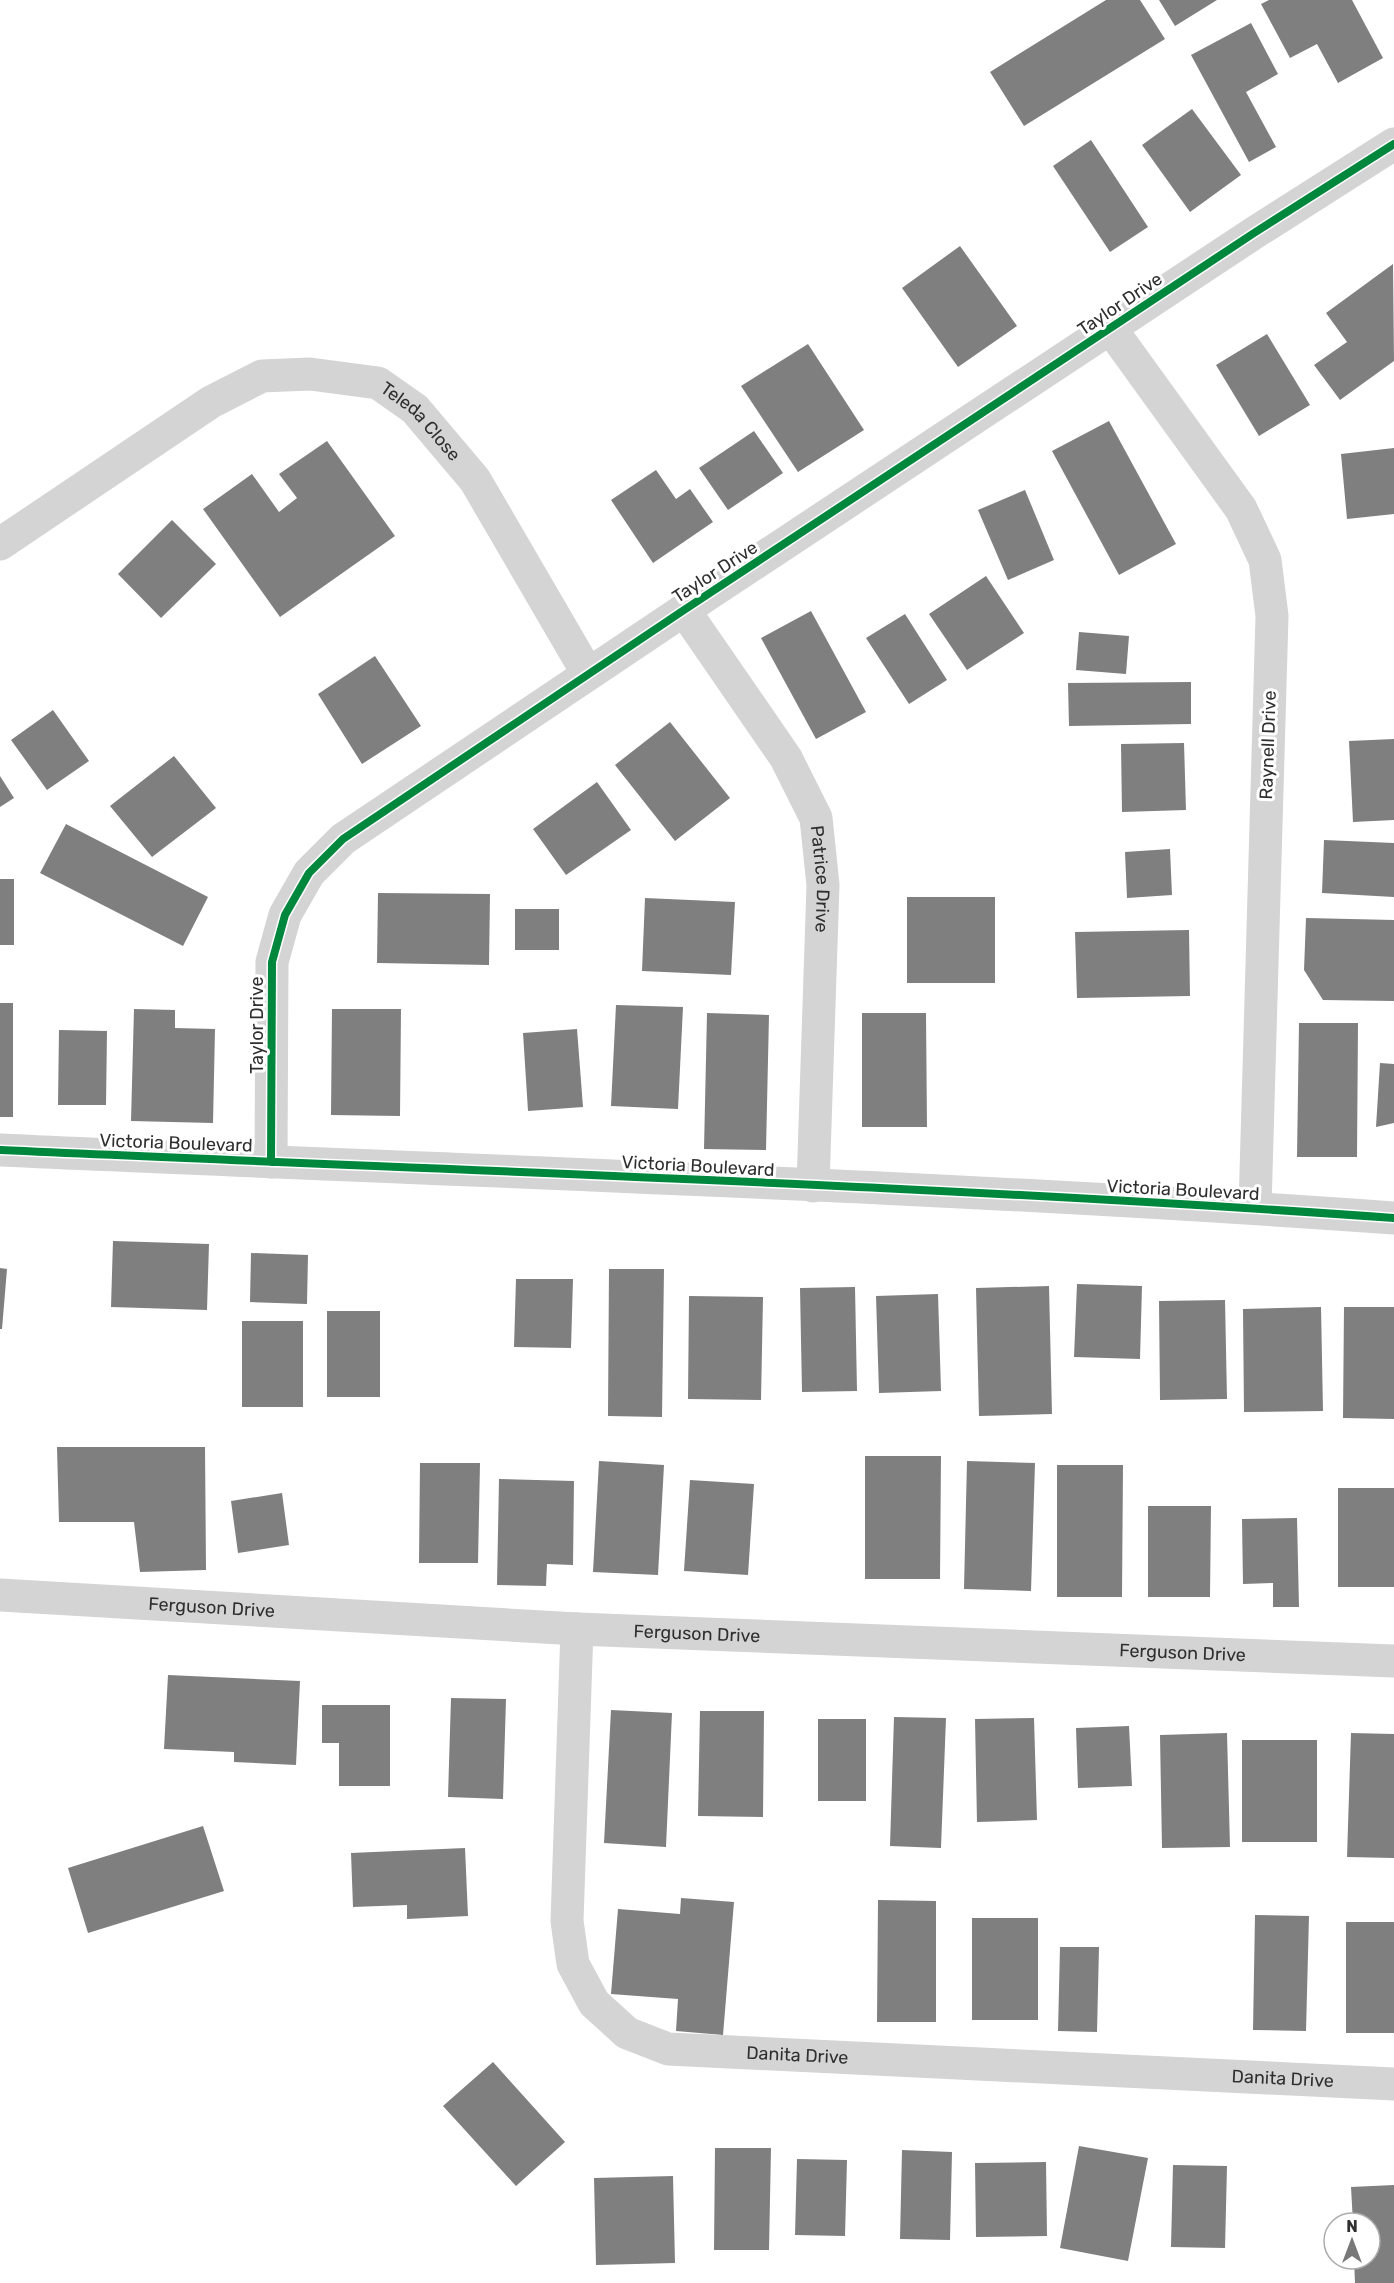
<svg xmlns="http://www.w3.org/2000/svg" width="1394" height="2283" viewBox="0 0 1394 2283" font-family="Rubik,sans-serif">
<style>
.building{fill:#7f7f7f}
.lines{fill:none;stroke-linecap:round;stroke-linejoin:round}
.minor{stroke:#d4d4d4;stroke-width:33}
.cycleway-casing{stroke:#fff;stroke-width:11}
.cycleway{stroke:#00873e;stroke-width:8}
.labels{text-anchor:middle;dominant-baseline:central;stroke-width:6;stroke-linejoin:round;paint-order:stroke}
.street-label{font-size:18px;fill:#2f2f2f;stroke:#fff}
</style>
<rect width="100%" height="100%" fill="#fff"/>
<!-- building -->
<path class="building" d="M1106,0H1140L1165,39L1024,126L990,72Z
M1159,0H1217L1175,26Z
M1269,0H1352L1383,58L1338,83L1317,44L1290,58L1261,4Z
M1251,23L1278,74L1246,92L1276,147L1249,162L1191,55Z
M1192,109L1241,175L1190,212L1142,145Z
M1091,140L1148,227L1110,252L1053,166Z
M960,246L1017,326L958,367L902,288Z
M1393,264L1394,361L1340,400L1314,365L1347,342L1326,313Z
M1267,334L1310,405L1259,436L1216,365Z
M808,344L864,430L798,472L741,386Z
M1109,421L1176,544L1119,575L1052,451Z
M754,431L783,473L728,510L699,468Z
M327,441L395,536L280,617L203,509L252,474L279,512L297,498L279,474Z
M1394,448V514L1347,519L1341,454Z
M656,470L676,499L690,489L713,522L653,563L611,500Z
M1025,490L1054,560L1008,580L978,510Z
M172,520L216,564L161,618L118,574Z
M986,576L1024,633L967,670L929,614Z
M811,611L866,712L816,739L761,638Z
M905,614L947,680L909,704L866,638Z
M1079,632L1129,636L1126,674L1076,670Z
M375,656L421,726L362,764L318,694Z
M1191,682V724L1069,726L1068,683Z
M53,710L89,761L47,790L11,740Z
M670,722L730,798L675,841L615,765Z
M1394,739V820L1353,822L1349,741Z
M1184,743L1186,810L1122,812L1121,744Z
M174,756L216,808L152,857L110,806Z
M0,776L14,798L0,807Z
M597,782L631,830L566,875L533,829Z
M66,824L208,897L183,946L40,873Z
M1324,840L1394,843V897L1322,893Z
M1170,849L1172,895L1127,898L1125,852Z
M0,879H14V945H0Z
M378,893L490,894L489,965L377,963Z
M907,897H995V983H907Z
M645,898L735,902L731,975L642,971Z
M515,909H559V950H515Z
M1306,918L1394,920V1001L1323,1000L1304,970Z
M1189,930L1190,996L1077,998L1075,932Z
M0,1003H13V1117H0Z
M616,1005L683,1007L678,1109L611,1106Z
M134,1009L175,1010V1028L215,1029L213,1123L131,1121Z
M332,1009H401L400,1116L331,1115Z
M707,1013L769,1015L766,1150L704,1149Z
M862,1013H926L927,1127H862Z
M1299,1023H1358L1357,1157H1297Z
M577,1029L583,1107L528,1111L523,1033Z
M59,1030L107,1031L106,1105H58Z
M1380,1063L1394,1064V1123L1376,1127Z
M113,1241L209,1244L207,1310L111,1307Z
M251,1253L308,1255L307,1304L250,1302Z
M0,1268L7,1269L2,1329H0Z
M609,1269H664L662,1417L608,1416Z
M516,1279H573L571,1348L514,1347Z
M1077,1284L1142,1286L1140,1359L1074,1357Z
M1049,1286L1052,1414L979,1416L976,1288Z
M855,1287L857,1391L802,1392L800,1288Z
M938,1294L941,1391L879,1393L876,1296Z
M689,1296L763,1297L761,1400L688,1399Z
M1225,1300L1227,1399L1160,1400L1159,1301Z
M1321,1307L1323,1411L1244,1412L1243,1309Z
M1344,1307H1394V1419L1343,1418Z
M327,1311H380V1397H327Z
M242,1321H303V1407H242Z
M57,1447H205L206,1570L140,1572L134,1522H59Z
M865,1456H941L940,1579H865Z
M599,1461L664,1465L658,1575L593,1572Z
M967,1461L1035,1463L1031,1591L964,1589Z
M420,1463H480L478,1563H419Z
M1057,1465H1123L1122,1597H1057Z
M499,1479L574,1481L573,1565L547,1564L546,1586L497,1585Z
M690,1480L754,1484L748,1575L684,1571Z
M1338,1488H1394V1587H1338Z
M282,1493L289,1545L238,1553L231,1501Z
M1148,1506H1211L1210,1597H1148Z
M1297,1518L1299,1607H1273V1583L1243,1584L1242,1519Z
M168,1675L300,1681L296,1765L234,1762V1752L164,1749Z
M451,1698L506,1699L503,1799L448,1797Z
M322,1705H390V1786H339V1743H322Z
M611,1710L672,1713L666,1847L604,1843Z
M700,1711H764L763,1817L698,1816Z
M894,1717L946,1718L941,1848L890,1846Z
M1034,1718L1037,1820L977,1822L975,1719Z
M818,1719H866V1801H818Z
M1129,1726L1132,1786L1078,1788L1076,1728Z
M1227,1733L1230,1847L1162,1848L1160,1735Z
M1351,1733L1394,1734V1858L1347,1857Z
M1242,1740H1317V1842H1242Z
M203,1826L224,1891L88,1933L68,1868Z
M465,1848L468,1916L407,1919V1905L353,1907L351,1853Z
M681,1898L734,1902L723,2035L676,2031L678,1999L611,1994L618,1909L680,1914Z
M878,1900L936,1901V2022H877Z
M1255,1915L1309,1916L1306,2031L1253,2030Z
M972,1918H1038V2020H972Z
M1346,1922H1394V2033H1346Z
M1060,1947H1099L1097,2032L1058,2031Z
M493,2062L565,2142L516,2186L443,2106Z
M1079,2146L1148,2158L1128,2261L1060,2248Z
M715,2148H771L769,2250H714Z
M902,2150L952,2152L950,2240L900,2239Z
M797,2159L847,2160L845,2236L795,2235Z
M1046,2162L1047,2236L976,2237L975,2163Z
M1173,2165L1227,2166L1225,2248L1171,2247Z
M673,2176L675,2263L596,2265L594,2178Z
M1394,2185V2283H1355L1354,2259H1370V2223H1353L1351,2187Z"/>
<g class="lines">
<!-- minor -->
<g class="minor">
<path d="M1111,329L1241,509L1265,560L1272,616L1255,1208"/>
<path id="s1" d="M0,544L211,402L262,376L310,374L378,383L415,409L475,480L588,674"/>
<path id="s2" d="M684,610L786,758L816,818L823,885L813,1186"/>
<path d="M0,1150C465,1171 930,1185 1394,1218"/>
<path d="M271,1162L272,962L285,915L309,873L343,839L684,610L1254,233L1394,144"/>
<path id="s3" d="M0,1595L577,1629L1394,1661"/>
<path id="s4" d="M577,1629L567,1921L573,1964L594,2003L627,2033L668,2049L1394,2084"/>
</g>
<!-- cycleway casing -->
<g class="cycleway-casing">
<path id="cycleway" d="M0,1150C465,1171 930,1185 1394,1218
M271,1162L272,962L285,915L309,873L343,839L684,610L1254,233L1394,144"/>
</g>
<!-- cycleway -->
<use href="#cycleway" class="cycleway"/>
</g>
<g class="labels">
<!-- street labels -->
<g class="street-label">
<text transform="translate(1120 304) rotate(-34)">Taylor Drive</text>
<text stroke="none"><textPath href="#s1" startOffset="486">Teleda Close</textPath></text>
<text transform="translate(715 572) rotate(-33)">Taylor Drive</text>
<text transform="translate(1268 745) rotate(-88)">Raynell Drive</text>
<text stroke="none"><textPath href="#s2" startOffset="308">Patrice Drive</textPath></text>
<text transform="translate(257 1025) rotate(-90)">Taylor Drive</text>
<text transform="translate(176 1143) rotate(2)">Victoria Boulevard</text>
<text transform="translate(698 1166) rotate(3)">Victoria Boulevard</text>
<text transform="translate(1183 1190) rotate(3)">Victoria Boulevard</text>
<text stroke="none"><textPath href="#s3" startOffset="212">Ferguson Drive</textPath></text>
<text stroke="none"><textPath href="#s3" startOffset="698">Ferguson Drive</textPath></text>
<text stroke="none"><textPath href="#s3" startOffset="1184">Ferguson Drive</textPath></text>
<text stroke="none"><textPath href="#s4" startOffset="598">Danita Drive</textPath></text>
<text stroke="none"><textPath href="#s4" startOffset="1084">Danita Drive</textPath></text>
</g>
</g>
<!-- north arrow -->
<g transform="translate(1352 2241)"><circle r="28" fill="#ffffff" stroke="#acacac" stroke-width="1.5"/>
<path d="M0-4.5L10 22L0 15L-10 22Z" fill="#787878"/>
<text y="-9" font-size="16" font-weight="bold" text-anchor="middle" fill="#2f2f2f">N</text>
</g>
</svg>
